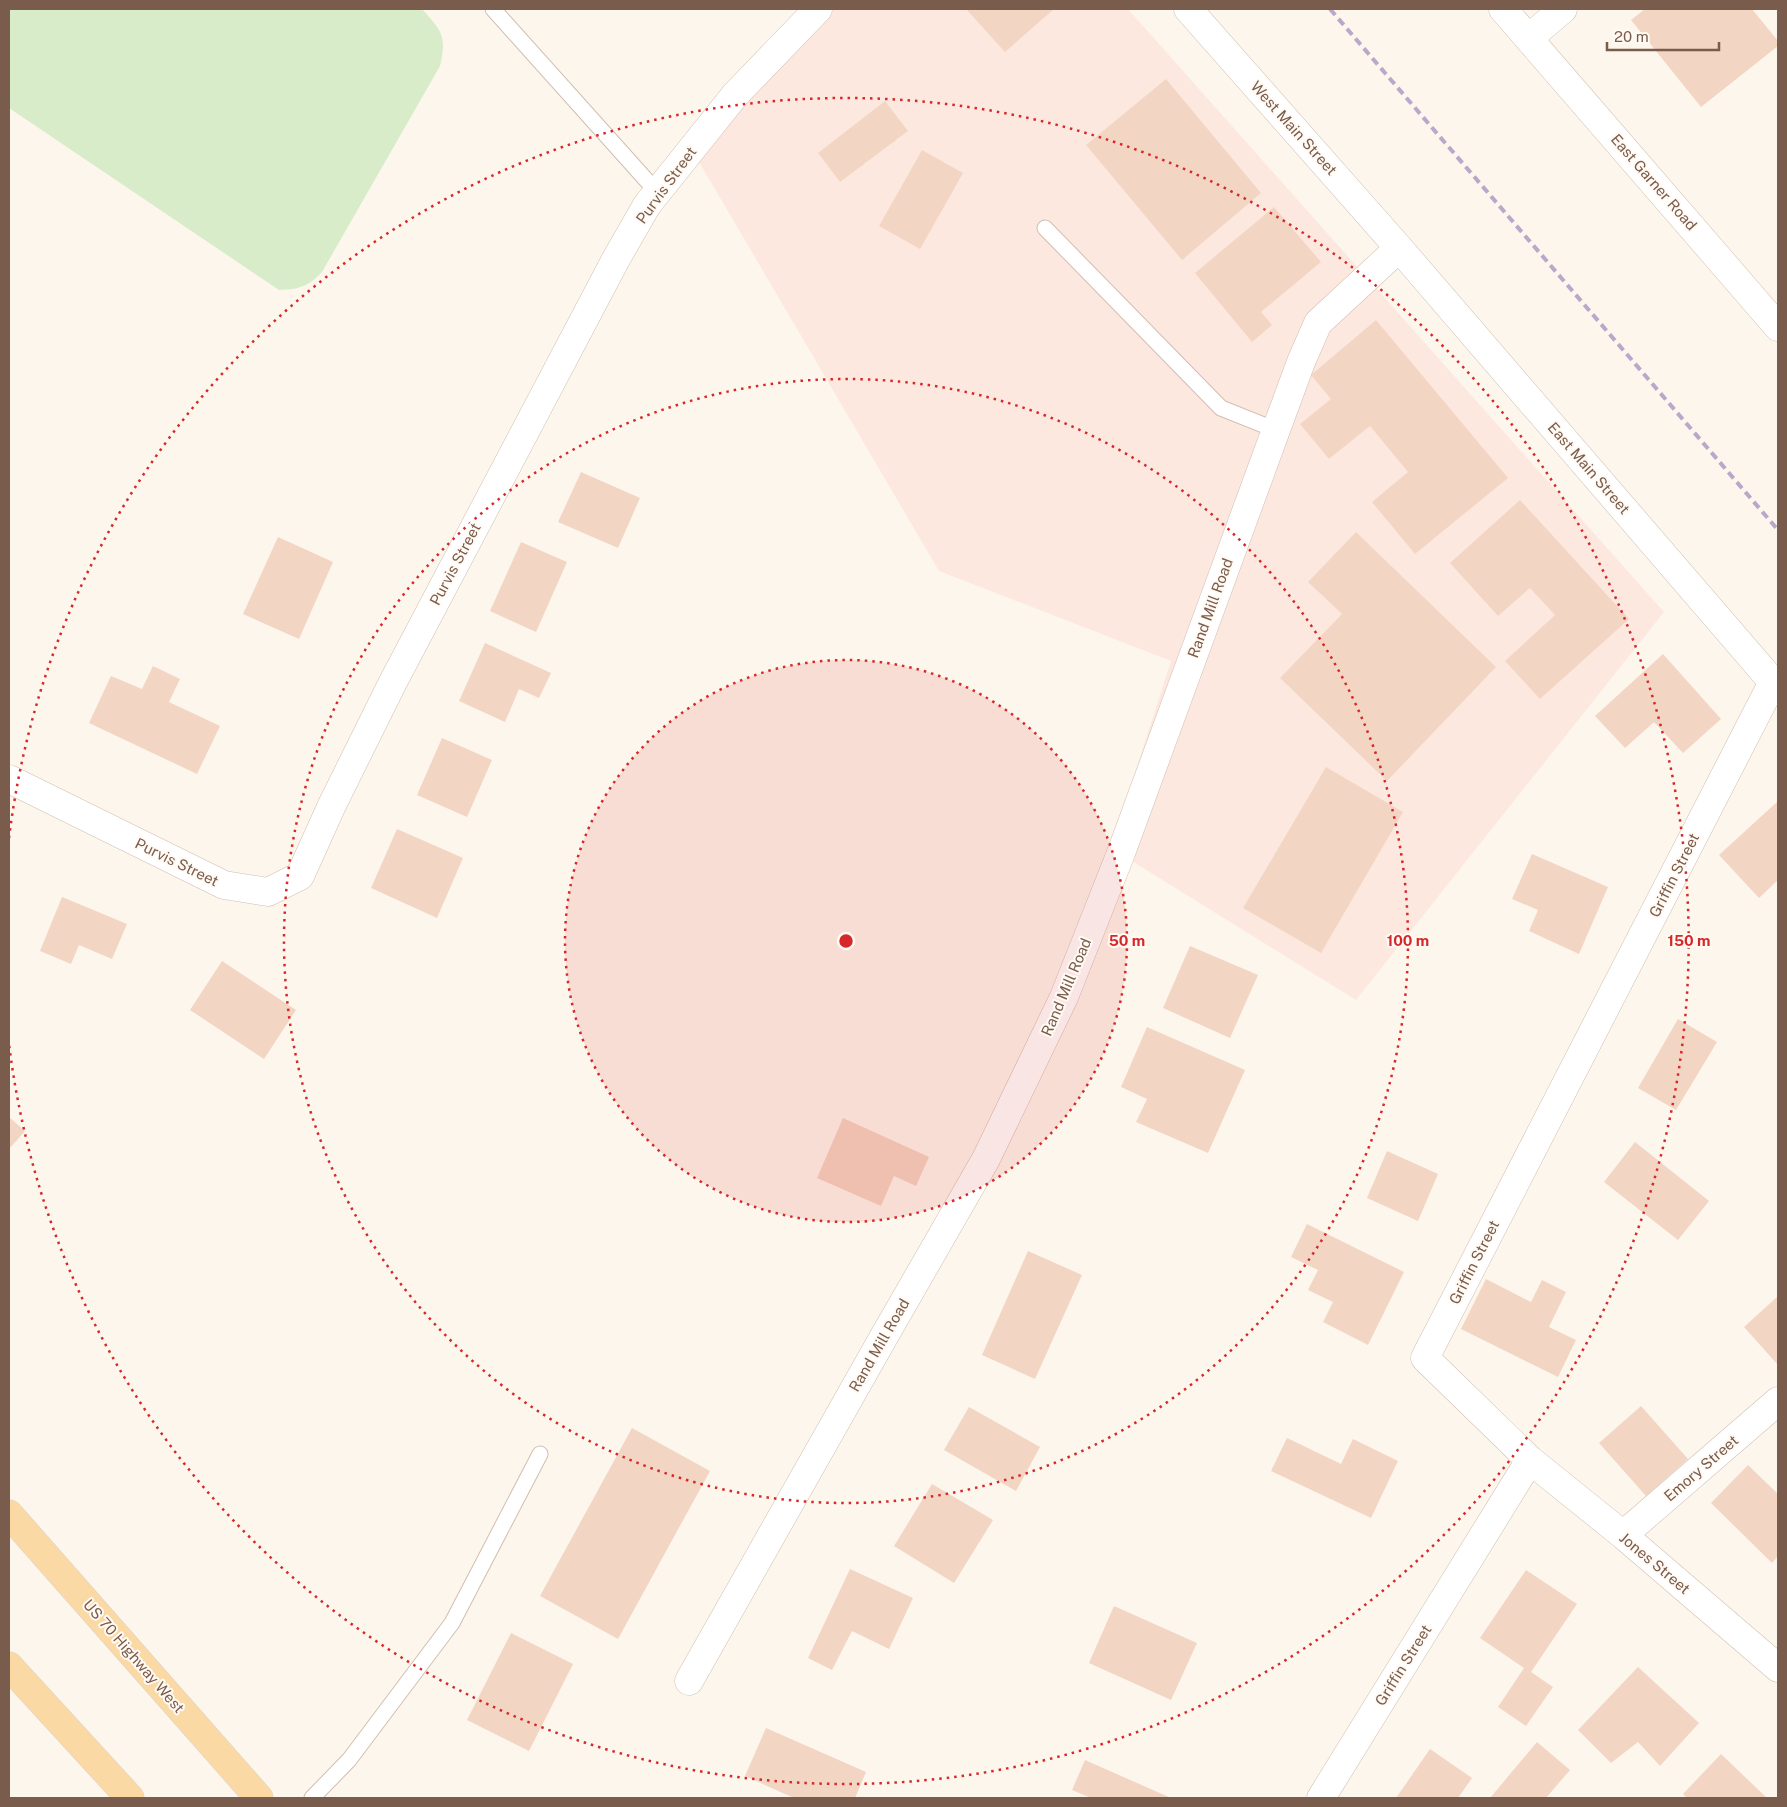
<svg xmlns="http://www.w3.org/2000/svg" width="1787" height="1807" viewBox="0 0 1787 1807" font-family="'Public Sans',sans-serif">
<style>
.commercial{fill:#fde8e0}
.green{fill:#d8ecc9}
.building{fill:#f3d5c3}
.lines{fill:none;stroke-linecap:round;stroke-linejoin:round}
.service-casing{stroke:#d1beb0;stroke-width:17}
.minor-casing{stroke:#d1beb0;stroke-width:29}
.tertiary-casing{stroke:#d1beb0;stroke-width:29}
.secondary-casing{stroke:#d6c0b0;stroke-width:29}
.primary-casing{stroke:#dad1cd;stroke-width:29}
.service{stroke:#fff;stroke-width:15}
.minor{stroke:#fff;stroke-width:28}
.tertiary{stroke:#fff;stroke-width:28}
.secondary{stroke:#fff;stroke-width:28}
.primary{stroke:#fbd9a5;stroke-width:28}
.rail{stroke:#b9a8c9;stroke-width:4;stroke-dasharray:8 5;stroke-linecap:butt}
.ring{fill:none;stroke:#d62828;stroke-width:2.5;stroke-dasharray:2.5 5}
.labels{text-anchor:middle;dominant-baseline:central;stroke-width:4;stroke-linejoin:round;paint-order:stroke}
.street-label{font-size:15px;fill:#7a5c4d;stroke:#fffaf3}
.centre{fill:#d62828;stroke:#fffaf3;stroke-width:2.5}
.ring-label{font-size:15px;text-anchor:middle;font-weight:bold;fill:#d62828;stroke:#fffaf3;stroke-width:4;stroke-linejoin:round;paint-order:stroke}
</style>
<rect width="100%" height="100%" fill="#fdf6ec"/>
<!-- commercial -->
<path class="commercial" d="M830,9H1128L1664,612L1356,1000L1111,848L1171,661L939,571L692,150Z"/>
<!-- green -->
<path class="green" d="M9,9H422C442,31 447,36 440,66L322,272C308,287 299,289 279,290L9,108Z"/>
<!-- building -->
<path class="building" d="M966,9H1054L1005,52Z
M1645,9H1752L1778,41V46L1701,107L1631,20Z
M1166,79L1261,193L1182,260L1086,145Z
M885,101L908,131L840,182L818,153Z
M922,150L963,173L920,249L879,226Z
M1274,207L1321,262L1261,312L1272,325L1252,342L1195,273Z
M1376,320L1508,478L1415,554L1372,502L1408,472L1370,426L1329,459L1300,424L1331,399L1311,375Z
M581,472L640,498L618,548L558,522Z
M1520,500L1629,619L1540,699L1505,661L1555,615L1530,588L1498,616L1450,563Z
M1356,532L1496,667L1387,781L1280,678L1342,614L1308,582Z
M278,537L333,562L299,639L243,614Z
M521,542L567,562L536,632L490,611Z
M485,643L551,673L539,698L519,689L505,722L459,701Z
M1663,654L1721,719L1683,753L1654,722L1625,748L1595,716Z
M153,666L180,679L169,702L220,726L197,774L89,723L111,676L142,689Z
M442,738L492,760L467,817L417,795Z
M1326,767L1403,812L1321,953L1243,908Z
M1778,801V880L1759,898L1719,855Z
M397,829L463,858L437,918L371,888Z
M1532,854L1608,887L1579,954L1529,931L1538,910L1512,899Z
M62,897L127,924L112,959L79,945L71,964L40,951Z
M1190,946L1258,975L1230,1038L1163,1008Z
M222,961L296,1010L264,1059L190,1010Z
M1678,1019L1717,1042L1676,1110L1638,1088Z
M1147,1027L1245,1070L1208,1153L1136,1122L1147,1099L1121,1087Z
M9,1117L25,1131L9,1149Z
M843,1118L929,1157L916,1186L894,1176L881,1206L817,1178Z
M1635,1142L1709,1201L1678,1240L1604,1182Z
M1387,1151L1438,1174L1418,1221L1367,1198Z
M1307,1224L1404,1272L1368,1345L1323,1322L1333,1302L1308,1290L1318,1270L1291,1257Z
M1028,1251L1082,1275L1035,1379L982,1355Z
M1486,1279L1531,1302L1542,1280L1566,1292L1549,1327L1576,1340L1558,1377L1461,1329Z
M1778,1296V1365L1744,1327Z
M1641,1406L1688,1459L1646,1496L1599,1443Z
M969,1407L1040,1447L1016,1491L944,1450Z
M632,1428L710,1471L618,1639L540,1596Z
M1287,1438L1341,1464L1353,1439L1398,1461L1371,1518L1271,1471Z
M1748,1465L1778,1494V1556L1772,1563L1711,1503Z
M932,1484L993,1520L954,1583L894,1546Z
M850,1569L913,1598L889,1649L852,1631L832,1670L808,1658Z
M1526,1570L1577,1604L1531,1672L1553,1687L1526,1726L1498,1707L1524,1668L1480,1638Z
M1114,1606L1197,1643L1171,1700L1089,1663Z
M511,1633L573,1664L529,1751L467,1720Z
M1638,1667L1699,1723L1660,1766L1638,1742L1611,1763L1578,1730Z
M766,1728L866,1772L855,1798H794L745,1776Z
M1537,1742L1570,1770L1546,1798H1490Z
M1430,1749L1472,1778L1458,1798H1396Z
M1721,1754L1767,1798H1687L1683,1794Z
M1085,1760L1171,1798H1091L1072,1790Z"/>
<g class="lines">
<!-- service casing -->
<g class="service-casing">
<path id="service" d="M493,9L657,192
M1045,228L1221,408L1276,430
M312,1798L349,1760L452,1623L540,1454"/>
</g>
<!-- minor casing -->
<g class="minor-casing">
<path id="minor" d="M1773,682L1425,1358L1530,1460L1623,1535L1778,1668
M9,779L224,885L268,892L300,876L332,805L393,682L616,259L647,205L735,95L818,9
M1623,1535L1778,1401
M689,1681L882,1340L986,1159L1064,997L1121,853L1273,438L1301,362L1318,323L1399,248
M1321,1798L1530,1460"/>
</g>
<!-- tertiary casing -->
<g class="tertiary-casing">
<path id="tertiary" d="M1188,9L1399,248L1778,688
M1529,38L1563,9"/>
</g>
<!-- secondary casing -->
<g class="secondary-casing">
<path id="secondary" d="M1503,9L1778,327"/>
</g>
<!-- primary casing -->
<g class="primary-casing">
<path id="primary" d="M9,1514L259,1798
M9,1666L130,1798"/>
</g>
<!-- service -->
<use href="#service" class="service"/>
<!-- minor -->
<use href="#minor" class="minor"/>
<!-- tertiary -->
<use href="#tertiary" class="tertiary"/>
<!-- secondary -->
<use href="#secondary" class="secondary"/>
<!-- primary -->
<use href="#primary" class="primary"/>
<!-- rail -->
<path class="rail" d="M1330,9L1778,530"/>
</g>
<!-- distance rings -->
<circle cx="846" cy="941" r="281" fill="#d62828" fill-opacity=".12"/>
<g class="ring">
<circle cx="846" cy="941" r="281"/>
<circle cx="846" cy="941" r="562"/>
<path d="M9 838A843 843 0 1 1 9 1044"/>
</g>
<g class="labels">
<!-- street labels -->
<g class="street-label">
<text transform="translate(1294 128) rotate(48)">West Main Street</text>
<text transform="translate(1654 182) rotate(49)">East Garner Road</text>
<text transform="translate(666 185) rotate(-54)">Purvis Street</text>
<text transform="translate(1589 468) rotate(49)">East Main Street</text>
<text transform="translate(455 564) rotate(-62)">Purvis Street</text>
<text transform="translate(1210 608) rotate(-70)">Rand Mill Road</text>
<text transform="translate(177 862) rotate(26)">Purvis Street</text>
<text transform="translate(1674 875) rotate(-63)">Griffin Street</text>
<text transform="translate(1066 987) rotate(-67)">Rand Mill Road</text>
<text transform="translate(1474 1262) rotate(-63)">Griffin Street</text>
<text transform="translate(879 1345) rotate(-60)">Rand Mill Road</text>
<text transform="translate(1701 1468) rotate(-41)">Emory Street</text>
<text transform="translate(1655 1563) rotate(40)">Jones Street</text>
<text transform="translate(134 1656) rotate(49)">US 70 Highway West</text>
<text transform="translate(1403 1665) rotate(-58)">Griffin Street</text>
</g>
</g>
<circle cx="846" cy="941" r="8" class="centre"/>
<g class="ring-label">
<text x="1127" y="946">50 m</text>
<text x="1408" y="946">100 m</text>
<text x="1689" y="946">150 m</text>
</g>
<!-- border -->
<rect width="1787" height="1807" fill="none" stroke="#7a5c4d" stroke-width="20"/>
<!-- scale -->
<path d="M1607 42v8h112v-8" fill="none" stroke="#7a5c4d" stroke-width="2.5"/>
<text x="1614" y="42" font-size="15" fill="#7a5c4d" stroke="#fffaf3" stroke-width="4" paint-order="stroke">20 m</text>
</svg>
